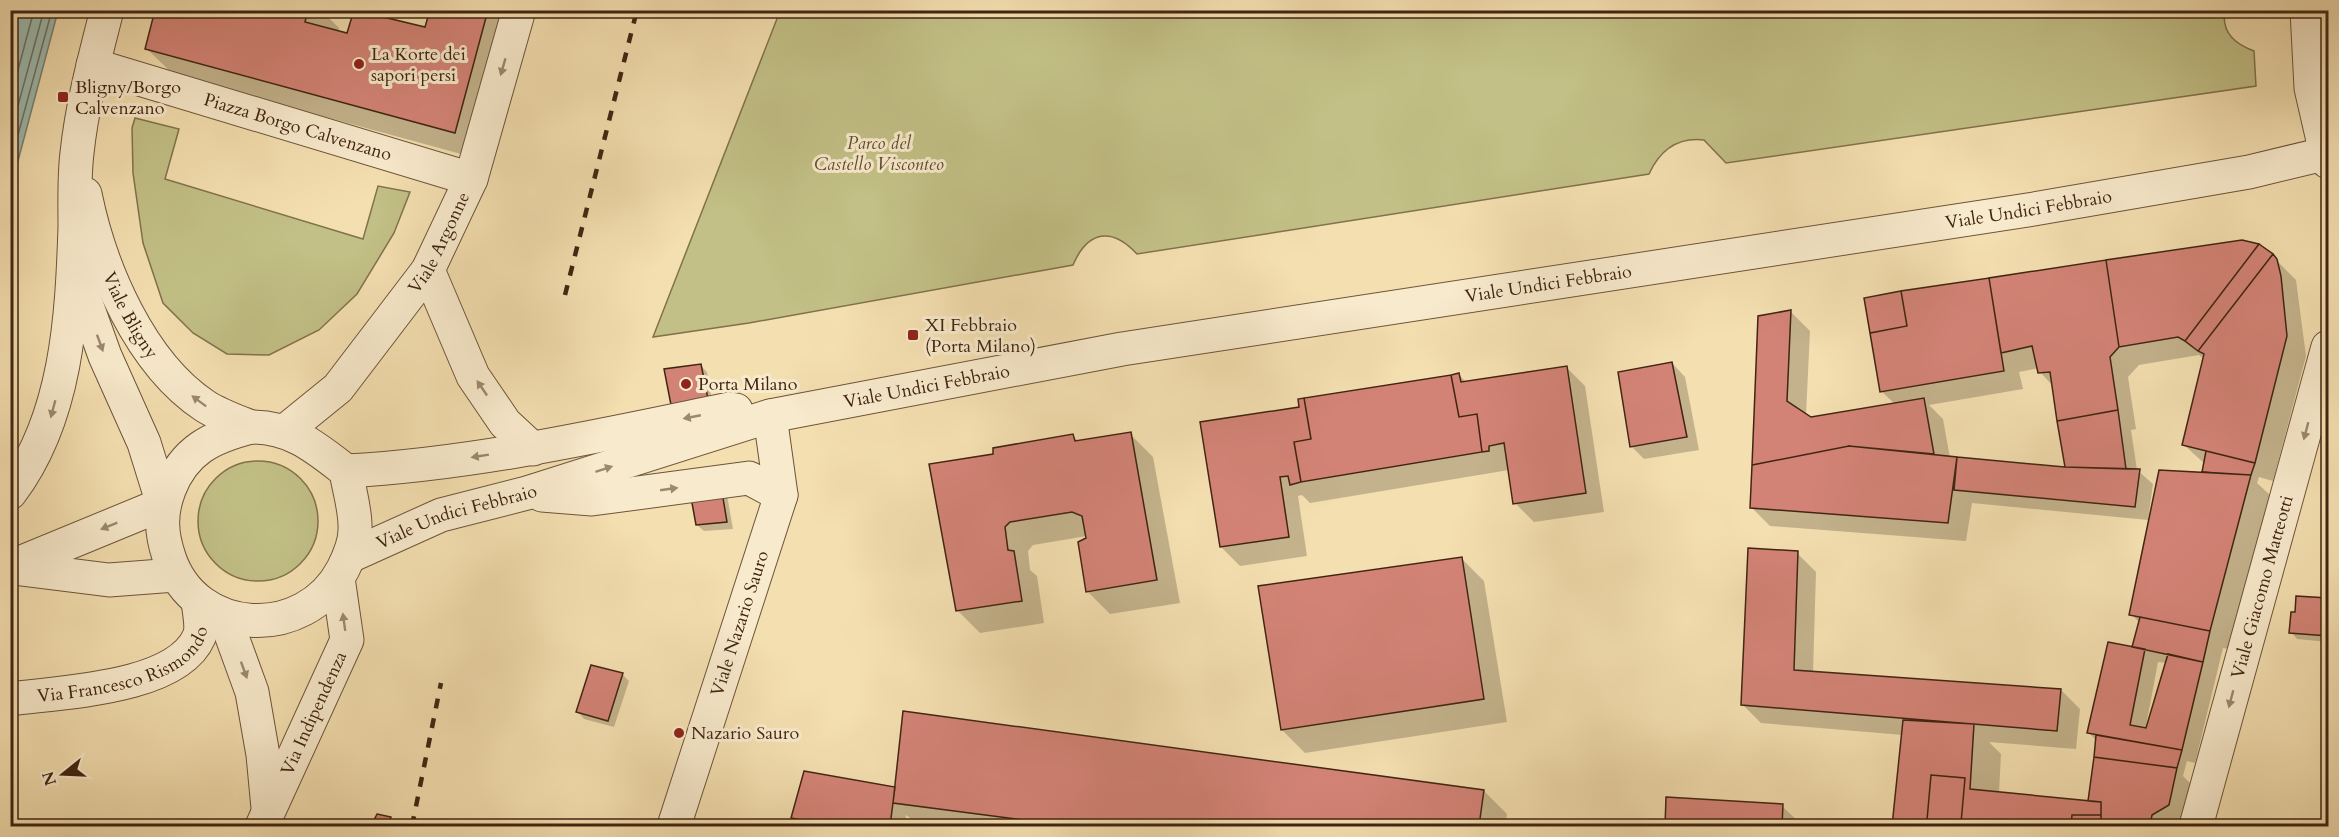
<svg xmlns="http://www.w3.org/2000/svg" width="2339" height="837" viewBox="0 0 2339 837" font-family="Cardo,serif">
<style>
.green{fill:#c2c086;stroke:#81724c;stroke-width:1.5}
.water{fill:#9cbcb1;stroke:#778071;stroke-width:1.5}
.shadow{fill:#0003;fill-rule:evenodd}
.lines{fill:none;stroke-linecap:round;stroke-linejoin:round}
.shore{stroke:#6e7062;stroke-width:1.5}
.building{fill:#d38376;stroke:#402512;stroke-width:1.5;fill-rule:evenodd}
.minor-casing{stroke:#6d543a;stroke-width:35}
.minor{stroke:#f8eacc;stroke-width:33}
.rail{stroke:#402512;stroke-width:4.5;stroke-dasharray:10 10;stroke-linecap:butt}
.oneway{fill:#9c886f}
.poi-dot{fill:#8f2418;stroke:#f8eacc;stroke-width:2}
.labels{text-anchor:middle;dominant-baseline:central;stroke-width:6;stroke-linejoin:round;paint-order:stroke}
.poi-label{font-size:18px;fill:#402512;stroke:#f8eacc;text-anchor:start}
.street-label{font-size:18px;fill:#402512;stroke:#f8eacc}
.park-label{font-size:18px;font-style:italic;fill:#604c2f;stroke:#f8eacc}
</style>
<rect width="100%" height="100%" fill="#f4dfb0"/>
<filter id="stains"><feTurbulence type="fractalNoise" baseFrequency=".00333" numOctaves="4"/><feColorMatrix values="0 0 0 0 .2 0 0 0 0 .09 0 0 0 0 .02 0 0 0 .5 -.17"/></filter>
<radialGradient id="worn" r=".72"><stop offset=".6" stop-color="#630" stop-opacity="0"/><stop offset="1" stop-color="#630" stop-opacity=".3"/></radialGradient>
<!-- green -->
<path class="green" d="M2225,11C2221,32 2235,44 2254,51L2256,86L1726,163L1704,140C1677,137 1660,150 1649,174L1137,254C1112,227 1088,230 1073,265L749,323L653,337L780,11Z
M135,118L179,129L165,179L363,239L378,186L410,192L394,233L357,294L319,330L269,355L227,354L193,333L163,303L143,243L133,173L132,128Z
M198 521a60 60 0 1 1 120 0a60 60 0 1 1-120 0Z"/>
<!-- water -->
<path class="water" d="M11,10L58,11L11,187L10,11Z"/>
<!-- shadow -->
<path class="shadow" d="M156,10H321L339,28L338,32L349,35L426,29L431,10H523L483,160L175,76L146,48Z
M2272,256L2296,280L2306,356L2273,481L2259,477L2257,483L2270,495L2229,649L2223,648L2195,763L2187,761L2183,776L2190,783L2182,818L2168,826H1894L1903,735L1761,723L1742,704L1797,553L1816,572L1813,673L2061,690L2080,709L2076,749L1989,742L2001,754L1999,793L2090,802L2097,741L2089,733L2133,648L2140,623L2131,614L2206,474L2203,472L2205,464L2184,445L2204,359L2199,355L2139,365L2128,377L2136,429L2131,430L2137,470L2153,484L2148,520L1972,503L1966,541L1770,526L1751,507L1791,312L1810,331L1806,415L1811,418L1895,404L1881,391ZM2039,368L2040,372L2054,387L2067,469L1950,458L1943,419L1929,405L2023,389L2019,372ZM2158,662L2167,663L2148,727L2146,726Z
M1672,363L1685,377L1699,450L1644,459L1631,446Z
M701,366L707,372L713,406L672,404Z
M1566,367L1585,386L1604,512L1534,522L1515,503L1509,470L1310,503L1302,495L1298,496L1307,556L1240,566L1221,547L1300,408L1459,375L1466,382Z
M1130,434L1153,457L1180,603L1110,614L1087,591V536L1033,545L1028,551L1030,570L1037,576L1044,623L980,633L957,610L995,455L1073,436L1079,442Z
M691,494L727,495L733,529L704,531L697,525Z
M1461,558L1484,581L1507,722L1305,753L1282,730Z
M2298,598L2328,600V642L2297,639L2291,632L2297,614Z
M622,674L629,681L614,727L584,719L578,712Z
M896,789L1484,791L1507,814L1505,826H921L906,815L905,826H802L793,818Z
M1667,798L1782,806L1803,826H1666Z
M378,815L390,818L396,826H373Z"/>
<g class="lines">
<!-- shore -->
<path class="shore" d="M10,100L34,10
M10,135L44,10
M10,164L52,10"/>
</g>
<!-- building -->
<path class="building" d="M155,10H308L305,22L347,33L354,10L425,27L430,10H488L455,133L145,49Z
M2242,240L2259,244L2185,341L2178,337L2119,347L2106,260Z
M2259,244L2273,254L2198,351L2185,341Z
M2273,254L2277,259L2281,276L2287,336L2255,463L2182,445L2204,354L2198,351Z
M2106,260L2119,347L2110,357L2118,410L2057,421L2050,372L2038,373L2032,346L2001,353L1989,278Z
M1989,278L2004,371L1880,392L1870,333L1907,326L1901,291Z
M1901,291L1907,326L1870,333L1864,298Z
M1791,310L1787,401L1811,417L1924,398L1934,454L1849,446L1752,465L1758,316Z
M1672,362L1687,437L1630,447L1618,372Z
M701,364L708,399L671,405L664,369Z
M1567,366L1586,493L1513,504L1504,443L1489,446V451L1482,452L1477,414L1459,417L1451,375L1459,373L1461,382Z
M1451,375L1459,417L1477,414L1482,452L1301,482L1294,442L1311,439L1304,398Z
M1304,398L1311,439L1294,442L1301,482L1290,485L1288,476L1280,477L1289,537L1220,547L1200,422L1299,407L1298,399Z
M2118,410L2126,469L2065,467L2057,421Z
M1131,432L1157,580L1086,592L1078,542L1086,538L1082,516L1072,512L1010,522L1005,527L1008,550L1014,551L1022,601L956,611L929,464L993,454V448L1073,434L1075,441Z
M1849,446L1957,457L1948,523L1750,508L1752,465Z
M2206,451L2255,463L2251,475L2202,472Z
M1957,457L2065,467L2140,469L2135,507L1954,490Z
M2159,470L2251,475L2210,631L2129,615Z
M721,486L727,522L696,525L690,492Z
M1748,548L1798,551L1794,670L2061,689L2057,731L1741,705Z
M1462,557L1484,699L1281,730L1258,586Z
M2296,596L2328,598V636L2289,633L2291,612H2295Z
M2140,617L2210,631L2203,662L2132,647Z
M2108,642L2145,649L2130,725L2146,728L2168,654L2203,662L2182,750L2087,733Z
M591,665L623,673L608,721L576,712Z
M903,711L1484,790L1479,826H1069L893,803Z
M1903,720L1974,724L1970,789L2101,802V815H2072L2071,826H1892ZM1931,775L1965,778L1961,823L1927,820Z
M2096,735L2182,750L2177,768L2094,757Z
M2094,757L2177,768L2169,805L2152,815L2150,826H2101V802L2088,801Z
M804,771L895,787L890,826H836L791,818Z
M1931,775L1965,778L1961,823L1927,820Z
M1666,797L1783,804L1782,826H1665Z
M377,814L391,817L388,826H371Z
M2072,815H2101V826H2071Z"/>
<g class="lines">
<!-- minor casing -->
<g class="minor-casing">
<g id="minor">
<path d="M2307,10L2311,88L2328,162"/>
<path id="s1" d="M93,65L471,179"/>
<path id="s2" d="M85,194C100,268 140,363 205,406C219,415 236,421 251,427"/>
<path d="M428,270L473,376L505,423L533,449"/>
<path d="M77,278L105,356L144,443L163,504"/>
<path d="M251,427C292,427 315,447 346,471C349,490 356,511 355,530C355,543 349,557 343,569C305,642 195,637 169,557C161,533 160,514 169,490C184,450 212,437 251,427Z"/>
<path id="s3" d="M285,431L338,388L428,270L471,179L519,10"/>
<path d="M346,471C476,464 603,435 730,409L736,410"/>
<path d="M10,493C67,418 72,317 75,227C75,202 74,177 77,153C82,105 95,57 107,10"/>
<path d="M542,495L592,499L749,478L781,495"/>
<path id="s4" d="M350,556L441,515L527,493L770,416L1122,349L2034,209L2249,172L2328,153"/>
<path d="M10,567L163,504"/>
<path d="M13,568L109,580L175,575"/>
<path d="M224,615L252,692L263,755L268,808"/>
<path id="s5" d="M10,699C61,692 176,689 199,637C203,628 199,611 198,601"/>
<path id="s6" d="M262,826L347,640L338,578"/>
<path id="s7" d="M674,826L781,495L770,416"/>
<path id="s8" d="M2196,826L2328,347"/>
</g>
</g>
<!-- minor -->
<use href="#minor" class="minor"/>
<!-- rail -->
<path class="rail" d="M565,295L637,10
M412,826L441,683"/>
</g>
<!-- one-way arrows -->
<defs><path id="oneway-solid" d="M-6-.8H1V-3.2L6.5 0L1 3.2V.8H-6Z" transform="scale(1.5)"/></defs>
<g class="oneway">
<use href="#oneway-solid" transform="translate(503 67) rotate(106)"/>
<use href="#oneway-solid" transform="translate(100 343) rotate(70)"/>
<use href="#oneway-solid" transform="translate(482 388) rotate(-124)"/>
<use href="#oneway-solid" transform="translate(199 401) rotate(-143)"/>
<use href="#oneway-solid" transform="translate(53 409) rotate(105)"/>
<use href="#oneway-solid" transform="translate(692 417) rotate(169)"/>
<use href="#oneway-solid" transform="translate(2306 431) rotate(105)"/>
<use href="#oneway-solid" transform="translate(480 456) rotate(171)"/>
<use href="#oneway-solid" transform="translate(604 469) rotate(-18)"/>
<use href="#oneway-solid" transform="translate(669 489) rotate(-8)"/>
<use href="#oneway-solid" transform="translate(109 526) rotate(158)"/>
<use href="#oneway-solid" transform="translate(344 622) rotate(-98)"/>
<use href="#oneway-solid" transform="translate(244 670) rotate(70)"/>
<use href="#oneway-solid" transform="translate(2231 699) rotate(105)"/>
</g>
<!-- markers -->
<g class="poi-dot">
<circle cx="359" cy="64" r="6"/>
<rect x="57" y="91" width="12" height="12" rx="3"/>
<rect x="907" y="329" width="12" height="12" rx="3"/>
<circle cx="686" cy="384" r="6"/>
<circle cx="679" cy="733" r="6"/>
</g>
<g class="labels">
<!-- poi labels -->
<g class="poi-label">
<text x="371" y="54">La Korte dei<tspan x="371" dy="21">sapori persi</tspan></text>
<text x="75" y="87">Bligny/Borgo<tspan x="75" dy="21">Calvenzano</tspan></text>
<text x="925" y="325">XI Febbraio<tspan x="925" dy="21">(Porta Milano)</tspan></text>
<text x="698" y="384">Porta Milano</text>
<text x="691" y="733">Nazario Sauro</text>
</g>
<!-- street labels -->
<g class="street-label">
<text stroke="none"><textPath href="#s1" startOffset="214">Piazza Borgo Calvenzano</textPath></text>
<text stroke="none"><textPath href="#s4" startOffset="1719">Viale Undici Febbraio</textPath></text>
<text stroke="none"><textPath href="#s3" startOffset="246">Viale Argonne</textPath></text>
<text stroke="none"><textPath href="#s4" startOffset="1233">Viale Undici Febbraio</textPath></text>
<text stroke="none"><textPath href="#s2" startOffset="130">Viale Bligny</textPath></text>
<text stroke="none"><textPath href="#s4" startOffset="603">Viale Undici Febbraio</textPath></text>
<text stroke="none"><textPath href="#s4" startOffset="114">Viale Undici Febbraio</textPath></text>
<text stroke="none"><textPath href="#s8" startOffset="248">Viale Giacomo Matteotti</textPath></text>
<text stroke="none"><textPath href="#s7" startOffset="213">Viale Nazario Sauro</textPath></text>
<text stroke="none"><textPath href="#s5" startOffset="122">Via Francesco Rismondo</textPath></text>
<text stroke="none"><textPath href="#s6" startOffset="124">Via Indipendenza</textPath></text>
</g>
<!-- park labels -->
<g class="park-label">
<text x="879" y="143">Parco del<tspan x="879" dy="21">Castello Visconteo</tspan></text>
</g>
</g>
<!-- margin -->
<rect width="2339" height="837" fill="none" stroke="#f4dfb0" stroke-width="36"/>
<rect x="12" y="12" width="2315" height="813" fill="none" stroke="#402512" stroke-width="3"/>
<rect x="18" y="18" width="2303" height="801" fill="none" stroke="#402512" stroke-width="1.5"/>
<!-- north arrow -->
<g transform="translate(63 774) rotate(252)" stroke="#f8eacc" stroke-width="4.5" paint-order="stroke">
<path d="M0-4.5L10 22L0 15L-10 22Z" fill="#402512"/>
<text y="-9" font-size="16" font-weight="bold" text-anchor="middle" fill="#402512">N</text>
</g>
<rect width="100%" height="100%" filter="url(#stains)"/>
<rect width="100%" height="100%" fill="url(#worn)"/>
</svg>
